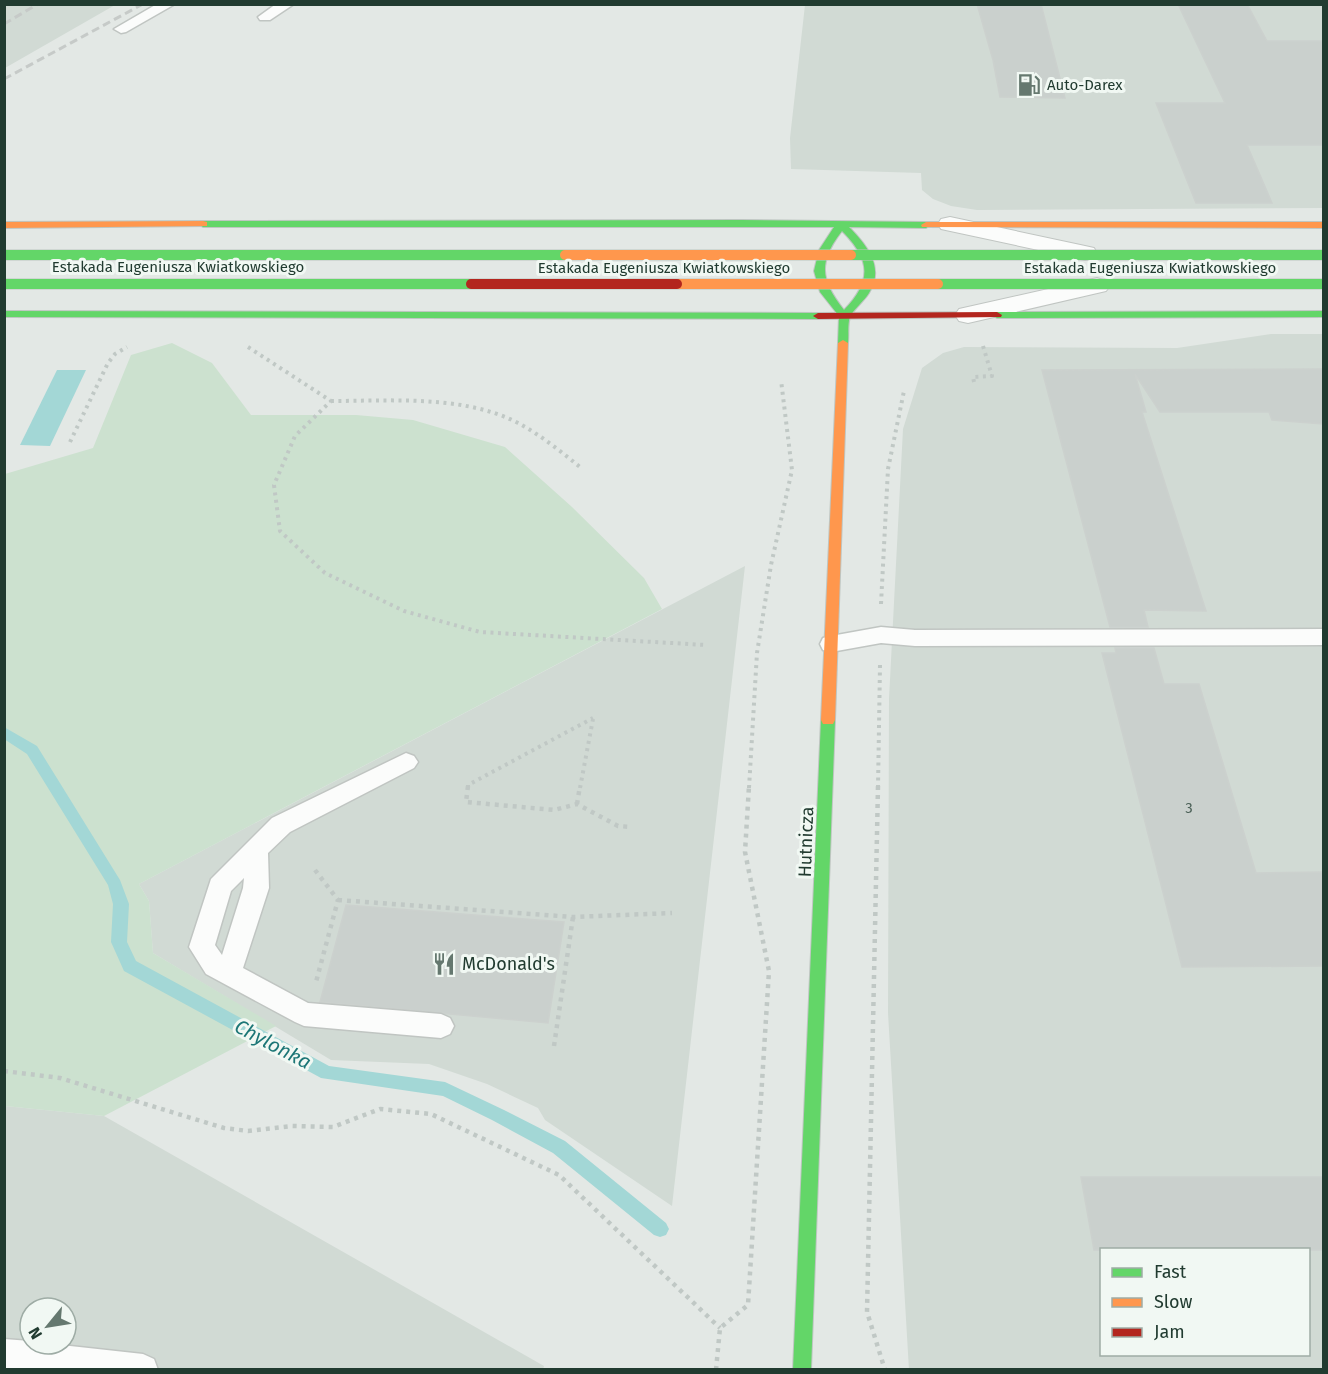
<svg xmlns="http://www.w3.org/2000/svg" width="1328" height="1374" viewBox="0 0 1328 1374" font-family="'Fira Sans',sans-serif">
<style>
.built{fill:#d1dad4;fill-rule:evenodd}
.green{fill:#cce1cf}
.water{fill:#a3d7d6}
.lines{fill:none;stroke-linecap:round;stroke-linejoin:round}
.stream{fill:#a3d7d6;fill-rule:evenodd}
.building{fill:#cad0cd;stroke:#ccd1ce;stroke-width:1.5}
.lane-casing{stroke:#c0c5c2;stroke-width:3}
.street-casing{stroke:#c0c5c2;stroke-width:2}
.fast-casing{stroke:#bfc6c2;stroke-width:2}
.slow-casing{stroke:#bfc6c2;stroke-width:2}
.jam-casing{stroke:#bfc6c2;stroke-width:2}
.path-far1{stroke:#c0c8c5;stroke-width:4;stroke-dasharray:3 4.5;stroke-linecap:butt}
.path{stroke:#c0c8c5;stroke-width:4.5;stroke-dasharray:4 5;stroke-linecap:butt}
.lane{fill:#fbfcfb;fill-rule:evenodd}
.street{fill:#fbfcfb;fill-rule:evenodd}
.fast{fill:#63d668;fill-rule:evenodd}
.slow{fill:#ff974d;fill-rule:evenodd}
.jam{fill:#b3261e;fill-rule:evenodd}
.rail{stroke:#c6cac8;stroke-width:3;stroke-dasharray:8 4.5;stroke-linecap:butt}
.fast-bridge-casing{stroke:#bcc5c0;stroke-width:11;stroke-linecap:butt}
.slow-bridge-casing{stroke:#bcc5c0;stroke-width:11;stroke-linecap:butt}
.jam-bridge-casing{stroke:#bcc5c0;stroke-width:11;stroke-linecap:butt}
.fast-bridge{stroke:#63d668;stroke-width:10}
.slow-bridge{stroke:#ff974d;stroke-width:10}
.jam-bridge{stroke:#b3261e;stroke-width:10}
.labels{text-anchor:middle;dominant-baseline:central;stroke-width:6;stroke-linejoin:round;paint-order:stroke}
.far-poi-label{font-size:15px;fill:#213b30;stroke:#f1f8f3;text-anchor:start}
.far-street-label{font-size:15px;fill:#213b30;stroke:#f1f8f3}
.number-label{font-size:15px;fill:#4c6158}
.street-label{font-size:18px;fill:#213b30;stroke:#f1f8f3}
.poi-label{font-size:18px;fill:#213b30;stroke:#f1f8f3;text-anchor:start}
.water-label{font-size:20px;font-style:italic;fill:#1c7676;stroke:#f1f8f3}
</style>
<rect width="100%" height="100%" fill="#e3e8e5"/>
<!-- built -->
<path class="built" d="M5,4H115V5L5,68Z
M805,5H1323V208L977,210L951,206L933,199L922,190L921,173L791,169L790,138Z
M1271,334H1323V1369L909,1370L888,1013L889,699L903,429L922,368L943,353L964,347L1177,348ZM1102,1250H1308V1354H1102Z
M745,566L672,1206L545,1120L538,1108L487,1084L429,1064L331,1060L153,953L149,901L139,884Z
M5,1106L104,1116L544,1366L543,1370H5ZM30,1308H66V1344H30Z"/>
<!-- green -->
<path class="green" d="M172,343L212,363L251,415H356L413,420L505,447L572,507L644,578L662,609L139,884L149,901L153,953L276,1026L104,1116L5,1106V474L93,448L131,355Z"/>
<!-- water -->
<path class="water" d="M57,370H86L50,446L20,445Z"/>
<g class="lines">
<!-- stream -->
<path class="stream" d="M4,727L37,746L120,880L129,904L127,942L136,961L329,1066L445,1082L504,1110L565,1141L666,1223L669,1229L666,1235L660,1237L654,1235L553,1153L492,1120L443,1096L321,1078L124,971L111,942L113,904L108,885L27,754L4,739Z"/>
</g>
<!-- building -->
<path class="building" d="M977,4H1041L1065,98L1000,97L993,60Z
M1178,4H1247L1267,41H1323V145H1247L1272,203H1196L1156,103H1225Z
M1323,369V424L1272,420L1269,412H1160L1135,374L1146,412H1142L1206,611L1144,610L1148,627H1110L1042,370Z
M1115,648H1154L1164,684H1199L1256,873L1323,872V966L1182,967L1102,653H1116Z
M346,905L564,922L548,1023L320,1002Z
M1081,1177H1323V1250H1094Z"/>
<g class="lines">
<!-- lane casing -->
<g class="lane-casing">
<path id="lane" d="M157,4H175L126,32L121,33L114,29Z
M276,4H294L270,20H260L258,17Z
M881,627L915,630L1324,629V645L915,646L881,643L831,652L823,650L820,644L823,638L831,636Z
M406,753L414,756L418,762L414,768L290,832L268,853L269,888L243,968L308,1003L441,1014L450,1018L454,1026L450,1034L441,1038L304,1026L295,1022L206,974L189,947L211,879L272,818ZM244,878L243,888L222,955L215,945L231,891Z
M4,1339L30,1341V1344H52L143,1354L154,1359L158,1370H4Z"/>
</g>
<!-- street casing -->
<g class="street-casing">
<path id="street" d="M950,217L1085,246L1094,248L1097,253L1094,258L1085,260L941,229L938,224L941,219Z
M1097,278L1106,281L1110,286L1106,291L968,323L959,321L955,315L959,309Z"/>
</g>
<!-- fast casing -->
<g class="fast-casing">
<path id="fast" d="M741,220L926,222L931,225L926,228L849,227C867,245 885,268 869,293C864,301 856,307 851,315C847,321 849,335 848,343L843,346L838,343L839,316L820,292L814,271L819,250L834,227H203L198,224L203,221ZM842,231C870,259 873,280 844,310C820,280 818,262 842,231Z
M4,311L818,313L823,316L818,319L4,317Z
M1324,311V317L997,318L992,315L997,312Z
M828,715L833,716L835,720L811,1370H793L821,720L823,716Z"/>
</g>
<!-- slow casing -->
<g class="slow-casing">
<path id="slow" d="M203,221L207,222V226L4,228V222Z
M926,222H1324V228L922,227L921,225Z
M843,340L848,343L835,720L833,724H823L821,720L838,343Z"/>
</g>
<!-- jam casing -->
<g class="jam-casing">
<path id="jam" d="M997,312L1002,315L1001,317L818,319L813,316L818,313Z"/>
</g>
<!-- path-far1 -->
<path class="path-far1" d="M248,347L331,401L295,436L274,485L280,531L325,573L404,611L480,632L706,645
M974,382L973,377L992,376L983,346
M331,401C389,401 458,395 512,420C537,432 559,450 580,467
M70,442L108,363L115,354L127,347
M881,604L888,469L904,391
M468,788V785L593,718
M580,788L593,719
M749,788L757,653L771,565L792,470L781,380
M878,788L880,665"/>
<!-- path -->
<path class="path" d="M468,786L466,802L554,810L577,804L618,826L632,827
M878,786L867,1312L885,1370
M577,804L580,786
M315,870L338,900L316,982
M338,900L573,917L672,913
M554,1046L573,917
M4,1071L60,1078L224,1128L248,1131L292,1126L333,1127L380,1109L431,1114L559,1175L720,1328
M716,1370L720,1328L748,1305L769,971L745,852L749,786"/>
<!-- lane -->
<use href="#lane" class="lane"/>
<!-- street -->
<use href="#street" class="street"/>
<!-- fast -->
<use href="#fast" class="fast"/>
<!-- slow -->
<use href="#slow" class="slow"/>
<!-- jam -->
<use href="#jam" class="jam"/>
<!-- rail -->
<path class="rail" d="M4,24L38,4
M4,79L143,4"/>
<!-- fast-bridge casing -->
<g class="fast-bridge-casing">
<path id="fast-bridge" d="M4,255H565
M851,255H1324
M4,284H471
M938,284H1324"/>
</g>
<!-- slow-bridge casing -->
<g class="slow-bridge-casing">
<path id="slow-bridge" d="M565,255H851
M677,284H938"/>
</g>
<!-- jam-bridge casing -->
<g class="jam-bridge-casing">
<path id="jam-bridge" d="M471,284H677"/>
</g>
<!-- fast-bridge -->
<use href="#fast-bridge" class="fast-bridge"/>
<!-- slow-bridge -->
<use href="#slow-bridge" class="slow-bridge"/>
<!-- jam-bridge -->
<use href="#jam-bridge" class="jam-bridge"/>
</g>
<!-- icons -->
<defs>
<g id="fuel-bare" transform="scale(1.8)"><path d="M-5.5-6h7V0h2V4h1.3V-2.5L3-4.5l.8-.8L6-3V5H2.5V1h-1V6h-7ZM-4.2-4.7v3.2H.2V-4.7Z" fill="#65786f" stroke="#f1f8f3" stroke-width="2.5" paint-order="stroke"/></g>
<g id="restaurant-bare" transform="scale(1.8)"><path d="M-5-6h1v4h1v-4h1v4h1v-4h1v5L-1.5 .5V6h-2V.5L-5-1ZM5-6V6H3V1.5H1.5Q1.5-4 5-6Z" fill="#65786f" stroke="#f1f8f3" stroke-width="2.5" paint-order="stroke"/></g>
</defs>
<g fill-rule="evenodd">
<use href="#fuel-bare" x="1029" y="85"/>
<use href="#restaurant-bare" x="444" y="964"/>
</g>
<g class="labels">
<!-- far-poi labels -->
<g class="far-poi-label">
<text x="1047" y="85">Auto-Darex</text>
</g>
<!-- far-street labels -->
<g class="far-street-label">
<text x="178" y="267">Estakada Eugeniusza Kwiatkowskiego</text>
<text x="664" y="268">Estakada Eugeniusza Kwiatkowskiego</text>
<text x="1150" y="268">Estakada Eugeniusza Kwiatkowskiego</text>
</g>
<!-- number labels -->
<g class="number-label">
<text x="1189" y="808">3</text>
</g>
<!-- street labels -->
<g class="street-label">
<text transform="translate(806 842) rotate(-88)">Hutnicza</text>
</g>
<!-- poi labels -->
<g class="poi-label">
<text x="462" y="964">McDonald's</text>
</g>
<!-- water labels -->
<g class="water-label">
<text transform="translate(273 1044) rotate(28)">Chylonka</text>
</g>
</g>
<!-- border -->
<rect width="1328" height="1374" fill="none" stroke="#213b30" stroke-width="12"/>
<!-- legend -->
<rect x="1100" y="1248" width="210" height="108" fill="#f1f8f3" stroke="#9eaca5" stroke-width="1.5"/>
<rect x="1112" y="1268" width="30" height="9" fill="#63d668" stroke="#9eaca5" stroke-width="1.5"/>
<text x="1154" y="1278" font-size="18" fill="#213b30">Fast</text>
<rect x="1112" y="1298" width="30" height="9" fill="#ff974d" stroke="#9eaca5" stroke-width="1.5"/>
<text x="1154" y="1308" font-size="18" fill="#213b30">Slow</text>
<rect x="1112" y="1328" width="30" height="9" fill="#b3261e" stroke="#9eaca5" stroke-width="1.5"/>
<text x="1154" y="1338" font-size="18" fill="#213b30">Jam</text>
<!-- north arrow -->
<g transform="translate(48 1326) rotate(240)"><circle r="28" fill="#f1f8f3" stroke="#9eaca5" stroke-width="1.5"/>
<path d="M0-4.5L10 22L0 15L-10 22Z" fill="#65786f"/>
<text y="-9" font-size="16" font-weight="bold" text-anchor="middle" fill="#213b30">N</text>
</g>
</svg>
